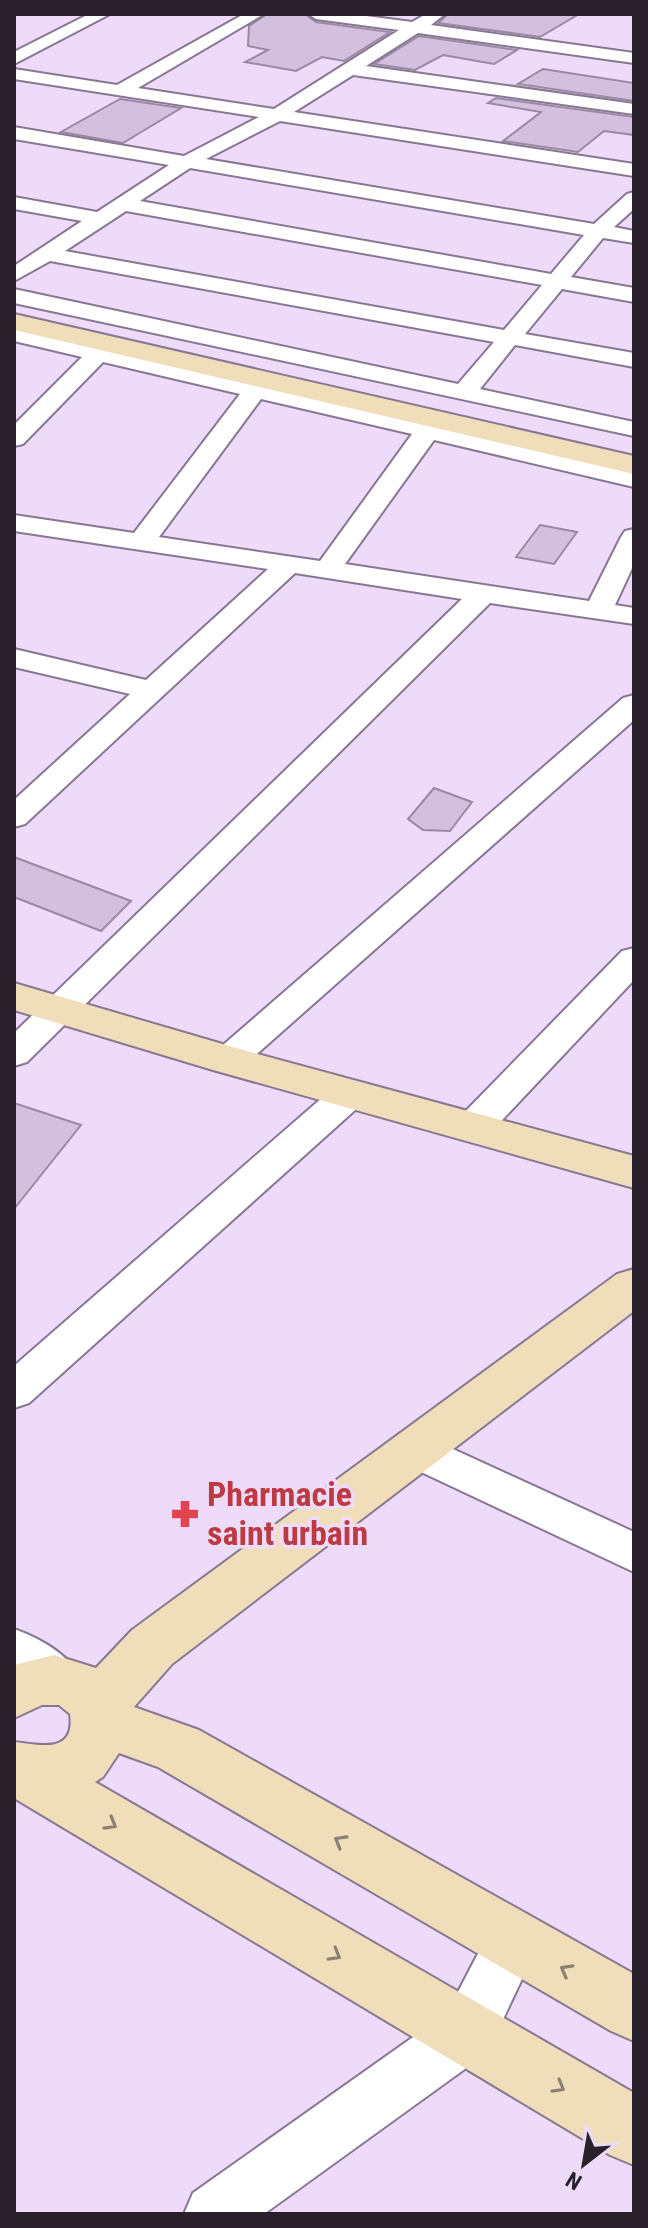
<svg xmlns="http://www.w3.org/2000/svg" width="648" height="2228" viewBox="0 0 648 2228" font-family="'Roboto Condensed',sans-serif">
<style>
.building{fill:#d2c0de;stroke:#9a88a5;stroke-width:2}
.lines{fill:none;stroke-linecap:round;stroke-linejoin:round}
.street-casing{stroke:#887792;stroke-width:4}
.secondary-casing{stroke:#887792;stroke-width:4}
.street{fill:#fff;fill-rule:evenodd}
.secondary{fill:#f0deba;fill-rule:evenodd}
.oneway{stroke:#8c8073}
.labels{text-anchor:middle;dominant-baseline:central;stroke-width:7;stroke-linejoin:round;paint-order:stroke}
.near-health-label{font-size:34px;font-weight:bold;fill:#be3a42;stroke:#eedbfa;text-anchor:start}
</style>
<rect width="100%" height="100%" fill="#eedbfa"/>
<!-- building -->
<path class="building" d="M267,14H305L316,22L390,32L344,61L322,57L296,71L245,62L268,50L248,46L249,26Z
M448,14H579L540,37L438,23Z
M419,36L517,50L494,64L443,55L415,70L374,64Z
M543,69L634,83V101L518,84Z
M496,98L634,117V135L604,131L578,152L503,141L541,112L488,103Z
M120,99L181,108L123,143L61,132Z
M540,525L577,532L554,564L516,557Z
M434,788L472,802L450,831L423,830L408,819Z
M14,857L131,901L101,931L14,897Z
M14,1103L81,1125L14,1209Z"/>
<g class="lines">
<!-- street casing -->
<g class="street-casing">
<path id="street" d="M89,14H110L14,64V52Z
M244,14H264L138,88L274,109L399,30L316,19L308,14H351L412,22L426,14H445L431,25L634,53V63L418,33L366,66L634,104V114L353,75L294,112L634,164V176L280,121L206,159L594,224L627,194L634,192V209L614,227L634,231V243L603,238L571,277L634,288V302L562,289L525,334L634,353V367L515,345L480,389L634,422V436L14,303V289L458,384L494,342L50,261L14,281V266L82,221L14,209V197L97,212L169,165L14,139V127L184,156L259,117L14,79V69L117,85ZM190,168L584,235L551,274L140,201ZM126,211L542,285L504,330L65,251Z
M14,327L634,471V487L434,440L345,564L589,601L621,537L625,531L634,529V564L615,605L634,608V624L490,603L27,1062L14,1066V1033L462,599L295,573L25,824L14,827V800L130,694L14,667V649L146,680L268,569L14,531V515L134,533L240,394L103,362L23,444L14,446V425L82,357L14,341ZM261,399L412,434L320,561L159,537Z
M634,695V720L241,1068L228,1072L215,1068L210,1060L215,1052L623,698Z
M634,948V980L488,1135L474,1139L460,1135L455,1126L460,1117L622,951Z
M351,1081L364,1084L370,1093L364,1102L29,1403L14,1408V1366L338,1084Z
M418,1433L634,1532V1572L402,1463L396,1451L402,1439Z
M14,1629C39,1638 69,1654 81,1679L73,1694C46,1704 36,1692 14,1677Z
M513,1915L532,1923L540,1941L487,2053L264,2214H184L193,2193L447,2013L494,1923Z"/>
</g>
<!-- secondary casing -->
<g class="secondary-casing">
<path id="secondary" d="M14,314L634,456V474L14,330Z
M14,983L243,1050L634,1156V1188L213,1070L14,1010Z
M634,1269V1311L172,1664L134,1707L199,1730L634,1974V2041L611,2031L158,1767L119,1753L103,1777L95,1782L634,2093V2165L610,2155L14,1798V1742C36,1744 76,1756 70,1714L59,1705H42L14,1718V1665L54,1655L96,1668L132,1630L617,1274Z"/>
</g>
<!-- street -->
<use href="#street" class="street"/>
<!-- secondary -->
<use href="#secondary" class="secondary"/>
</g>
<!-- one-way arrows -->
<defs><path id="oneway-chevron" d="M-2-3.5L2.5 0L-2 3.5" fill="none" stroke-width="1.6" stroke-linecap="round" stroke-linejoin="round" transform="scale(2)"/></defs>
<g class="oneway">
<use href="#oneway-chevron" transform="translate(111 1824) rotate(30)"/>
<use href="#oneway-chevron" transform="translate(340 1841) rotate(-150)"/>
<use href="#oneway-chevron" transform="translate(335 1955) rotate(30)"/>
<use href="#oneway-chevron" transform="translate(566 1970) rotate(-151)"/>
<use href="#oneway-chevron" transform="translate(559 2087) rotate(30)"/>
</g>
<!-- icons -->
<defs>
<g id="pharmacy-bare" transform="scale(2.16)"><path d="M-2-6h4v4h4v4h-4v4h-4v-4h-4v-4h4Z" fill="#e0444e" stroke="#eedbfa" stroke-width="2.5" paint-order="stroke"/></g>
</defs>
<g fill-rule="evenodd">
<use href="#pharmacy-bare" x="185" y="1514"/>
</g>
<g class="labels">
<!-- near-health labels -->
<g class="near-health-label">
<text x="207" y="1494">Pharmacie<tspan x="207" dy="39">saint urbain</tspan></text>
</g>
</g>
<!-- border -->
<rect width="648" height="2228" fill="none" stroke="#28212c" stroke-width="32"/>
<!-- north arrow -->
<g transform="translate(584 2164) rotate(211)" stroke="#eedbfa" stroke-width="6" paint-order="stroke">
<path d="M0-6L14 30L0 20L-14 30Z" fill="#28212c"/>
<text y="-12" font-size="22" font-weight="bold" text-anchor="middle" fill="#28212c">N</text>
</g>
</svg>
